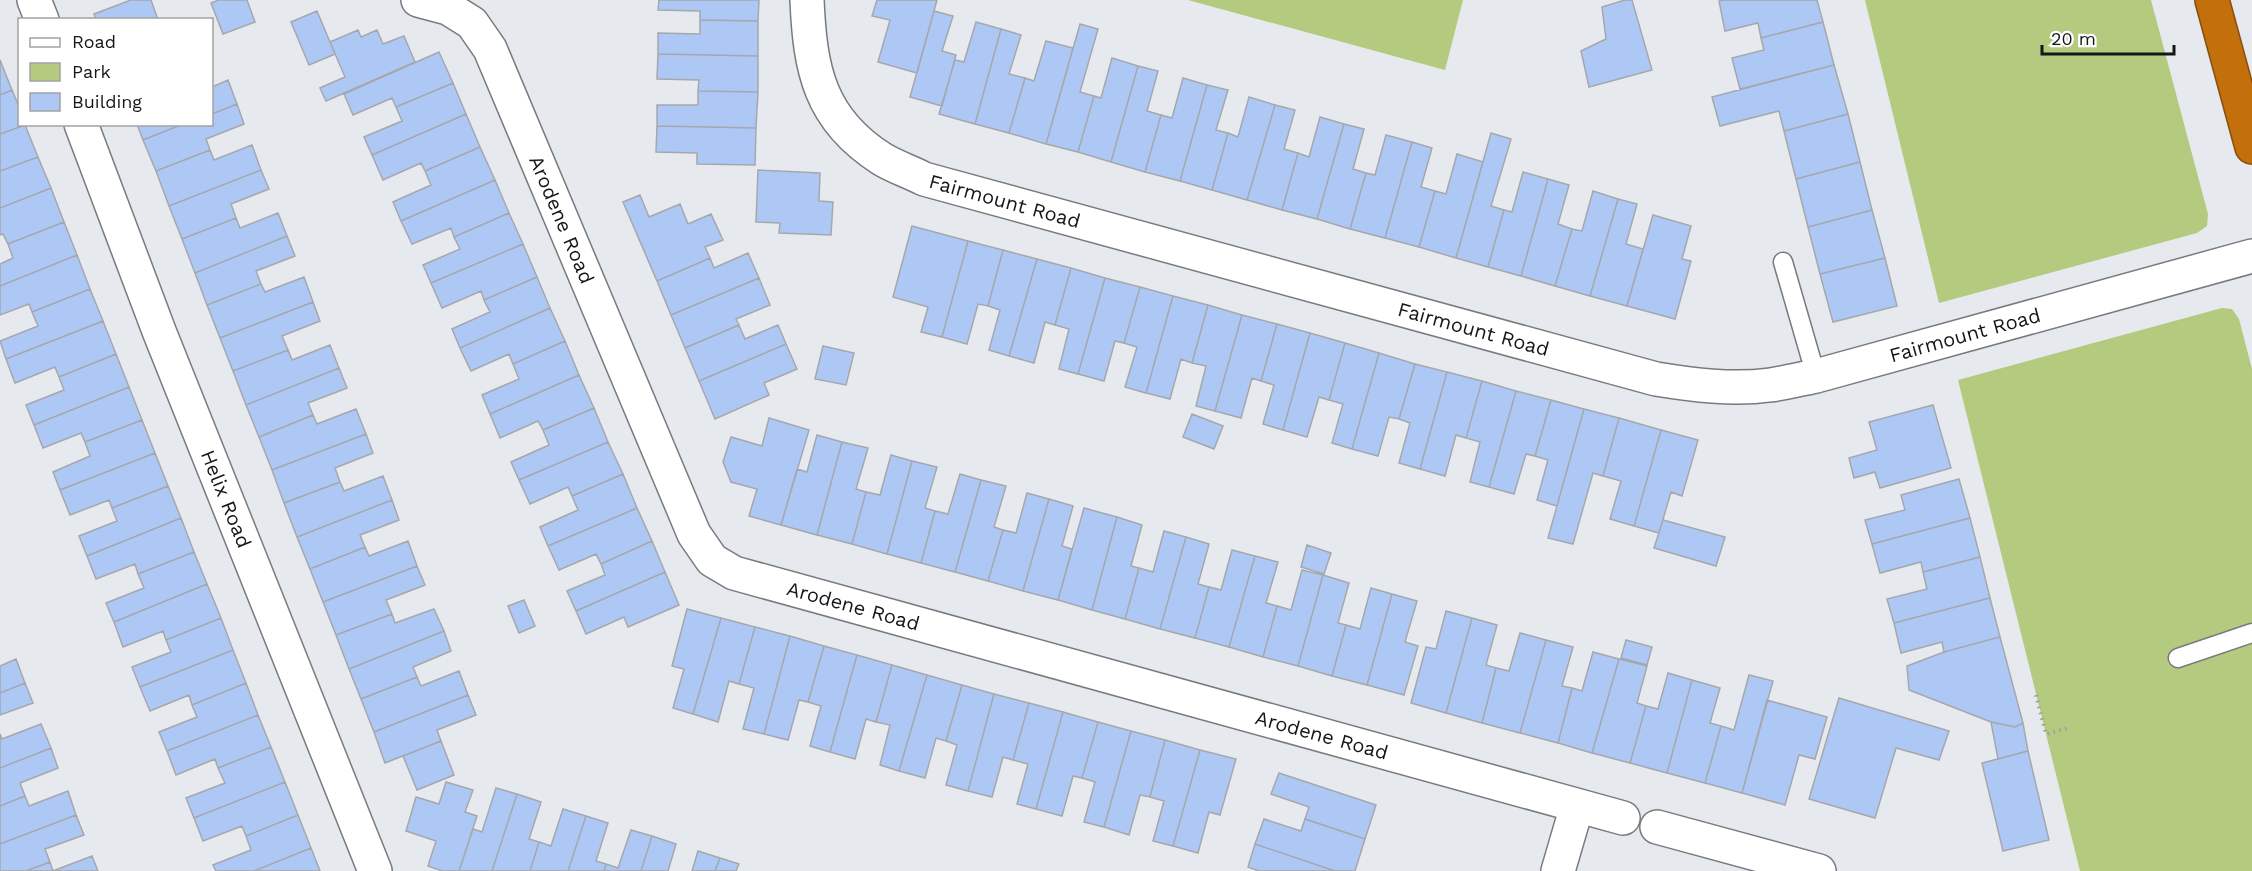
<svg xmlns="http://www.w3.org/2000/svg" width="2252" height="871" viewBox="0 0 2252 871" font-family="'Work Sans',sans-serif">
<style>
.green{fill:#b3ca7f}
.building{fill:#aec8f6;stroke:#a5a7ac;stroke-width:1.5}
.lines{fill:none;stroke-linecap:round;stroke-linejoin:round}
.lane-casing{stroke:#787a7f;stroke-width:21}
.street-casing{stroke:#787a7f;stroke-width:36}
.highway-casing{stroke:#855010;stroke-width:36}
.path{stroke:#9c9fa2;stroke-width:4;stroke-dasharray:1.5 4.5;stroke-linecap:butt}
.lane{stroke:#fff;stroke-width:18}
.street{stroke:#fff;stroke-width:33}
.highway{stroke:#c26f0c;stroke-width:33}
.labels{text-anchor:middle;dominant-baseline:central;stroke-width:4.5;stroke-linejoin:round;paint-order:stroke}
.street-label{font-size:20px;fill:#151618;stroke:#fff}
</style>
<rect width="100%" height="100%" fill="#e6e9ee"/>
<!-- green -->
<path class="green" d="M1188,0H1463L1445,70Z
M1865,0H2151L2208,214L2207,226L2197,233L1939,303Z
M2222,308L2232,309L2239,319L2252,369V871H2080L1958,380Z"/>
<!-- building -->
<path class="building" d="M131,0H151L158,20H96L94,14Z
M219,0H247L255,22L223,34L211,3Z
M659,0H759L758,21L700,20V11L658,10Z
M877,0H937L917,73L878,62L890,20L872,16Z
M1625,0H1632L1652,70L1589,87L1581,51L1606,39L1602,7Z
M1724,0H1817L1823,22L1761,38L1758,23L1725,31L1719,1Z
M317,11L335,54L309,65L291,22Z
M934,11L953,16L942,51L956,55L942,106L910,97Z
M700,20L758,21V56L658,54V33L700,34Z
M976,22L1001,29L975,124L939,114L955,60L964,62Z
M1823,22L1834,65L1740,89L1732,58L1764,50L1761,38Z
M1080,24L1098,29L1080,92L1094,96L1078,152L1046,144Z
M1001,29L1021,35L1009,74L1025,78L1009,133L975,124Z
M358,30L361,37L377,30L383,44L404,36L415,62L326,101L320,88L345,77L330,42Z
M1046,41L1073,48L1046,144L1009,133L1025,78L1034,81Z
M439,52L453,83L396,107L392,98L353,115L344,94Z
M658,54L758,56V92L698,91L699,80L657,79Z
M1112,58L1138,66L1111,162L1078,152L1094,96L1101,98Z
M0,60L12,90L0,95Z
M1834,65L1848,114L1784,131L1779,111L1720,126L1712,97Z
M1138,66L1158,71L1147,111L1161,115L1145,172L1111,162Z
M1183,78L1207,85L1180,181L1145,172L1161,115L1172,118Z
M228,80L237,104L212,114V87Z
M453,83L466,114L372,155L364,137L402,121L396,107Z
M1207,85L1228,90L1216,130L1228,133L1212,190L1180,181Z
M12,90L20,109V124L25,125L0,134V95Z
M698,91L758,92L756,128L657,126V105H698Z
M1249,97L1275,105L1247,200L1212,190L1228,133L1238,137Z
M237,104L244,124L206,139L210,150L156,171L143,140L183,124H212V114Z
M1275,105L1295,110L1284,149L1298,153L1282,210L1247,200Z
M466,114L480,147L425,171L421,163L383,180L372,155Z
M1848,114L1860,162L1796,179L1784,131Z
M1320,117L1344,124L1317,219L1282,210L1298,153L1309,157Z
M137,124H183L143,140Z
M1344,124L1364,129L1353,169L1366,173L1350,229L1317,219Z
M25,125L38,157L0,171V134Z
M657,126L756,128L755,165L697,164V153L656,152Z
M1491,133L1511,139L1491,206L1504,210L1488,267L1456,258Z
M1386,135L1412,142L1385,238L1350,229L1366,173L1375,175Z
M1412,142L1432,148L1421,187L1435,191L1419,247L1385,238Z
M252,145L261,170L169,206L156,171L210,150L214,160Z
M480,147L495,180L401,221L393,202L431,185L425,171Z
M1457,154L1483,162L1456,258L1419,247L1435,191L1446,194Z
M38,157L51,188L0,208V171Z
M1860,162L1872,210L1808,227L1796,179Z
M261,170L269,189L231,204L236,218L182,239L169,206Z
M758,170L820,173L819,201L833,202L831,235L779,233L780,223L756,222Z
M1523,172L1548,179L1521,276L1488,267L1504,210L1512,212Z
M1548,179L1569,185L1558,224L1572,229L1555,286L1521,276Z
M495,180L509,213L454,237L451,228L412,244L401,221Z
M51,188L64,222L8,244L3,234L0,235V208Z
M1593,191L1618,199L1590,296L1555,286L1572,229L1582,231Z
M640,195L649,217L680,204L688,224L711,214L723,240L705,247L710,258L657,281L623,202Z
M1618,199L1637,204L1626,244L1643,249L1627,306L1590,296Z
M1872,210L1885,258L1820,274L1808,227Z
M278,213L287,236L195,273L182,239L236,218L240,228Z
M509,213L523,244L431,283L423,265L460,249L454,237Z
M1653,215L1691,226L1682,259L1691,261L1675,319L1627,306Z
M64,222L77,255L0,286V264L13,258L8,244Z
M912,226L968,241L942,337L921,332L928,307L893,297Z
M287,236L295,256L256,271L261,284L207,305L195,273Z
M968,241L1003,250L988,306L978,304L967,344L942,337Z
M523,244L537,277L484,300L481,291L442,308L431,283Z
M1003,250L1037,259L1009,356L989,350L1000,310L988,306Z
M748,253L759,278L671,315L657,281L710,258L714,268Z
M77,255L90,289L32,312L29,304L0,315V286Z
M1885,258L1897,306L1833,322L1820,274Z
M1037,259L1071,268L1055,325L1045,322L1034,363L1009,356Z
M1071,268L1105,278L1078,374L1059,369L1069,329L1055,325Z
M304,277L313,302L220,338L207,305L261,284L265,292Z
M537,277L550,308L460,348L452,329L490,312L484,300Z
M759,278L770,305L736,319L739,325L685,348L671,315Z
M1105,278L1140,287L1124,343L1115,341L1104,381L1078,374Z
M1140,287L1173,296L1146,393L1125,387L1137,347L1124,343Z
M90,289L103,321L6,359L0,341L38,326L32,312Z
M1173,296L1208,305L1192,363L1181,359L1170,399L1146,393Z
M313,302L320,321L282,336L288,350L233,371L220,338Z
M1208,305L1242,315L1215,411L1196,406L1206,366L1192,363Z
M550,308L565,341L513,364L509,354L471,371L460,348Z
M1242,315L1277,324L1261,381L1252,378L1241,418L1215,411Z
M103,321L116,354L59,377L55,367L15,383L6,359Z
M1277,324L1310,333L1283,430L1263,424L1274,385L1261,381Z
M739,325L745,339L778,325L786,344L699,381L685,348Z
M1310,333L1345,343L1329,400L1319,397L1307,437L1283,430Z
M565,341L579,375L490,414L482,395L519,379L513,364Z
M1345,343L1379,353L1352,449L1332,443L1343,404L1329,400Z
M786,344L797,369L764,383L769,395L715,419L699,381Z
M330,345L339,368L246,405L233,371L288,350L292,360Z
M823,346L854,353L846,385L815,379Z
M1379,353L1415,364L1399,419L1389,417L1378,456L1352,449Z
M116,354L129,387L34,425L26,405L64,390L59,377Z
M1415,364L1447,372L1420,469L1399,463L1410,423L1399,419Z
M339,368L347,388L308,403L313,415L259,437L246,405Z
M1447,372L1482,381L1466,438L1456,435L1445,476L1420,469Z
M579,375L594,408L543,430L538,421L500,438L490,414Z
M1482,381L1516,391L1489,487L1470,482L1480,442L1466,438Z
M129,387L142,420L85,442L81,433L43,448L34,425Z
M1516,391L1551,400L1535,456L1526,454L1514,494L1489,487Z
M1551,400L1584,409L1557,506L1537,500L1548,460L1535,456Z
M1933,405L1951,468L1880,488L1875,472L1854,478L1849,458L1877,450L1869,422Z
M594,408L608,442L519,480L511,462L549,445L543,430Z
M356,409L366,434L272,470L259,437L313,415L317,424Z
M1584,409L1619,418L1603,476L1593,473L1573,544L1548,538Z
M1192,414L1223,426L1214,449L1183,437Z
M769,418L809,430L781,525L749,516L757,489L731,482L723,462L731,437L762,446Z
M1619,418L1661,430L1634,526L1610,519L1621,481L1603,476Z
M142,420L155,453L60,490L53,472L90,456L85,442Z
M1661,430L1698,440L1682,496L1671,492L1659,533L1634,526Z
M366,434L373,453L335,468L340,482L284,503L272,470Z
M817,435L842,442L817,535L781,525L797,469L807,472Z
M608,442L623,474L572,496L568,487L530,504L519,480Z
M842,442L868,448L856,489L866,492L852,544L817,535Z
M155,453L168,486L112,508L109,500L70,515L60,490Z
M891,455L912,461L887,554L852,544L866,492L880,495Z
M912,461L937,467L925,508L935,511L921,563L887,554Z
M623,474L637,508L548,546L540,527L578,510L572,496Z
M960,474L981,480L955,572L921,563L935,511L948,514Z
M383,476L392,500L297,537L284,503L340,482L344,491Z
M1959,479L1970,518L1872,544L1865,520L1905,510L1901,495Z
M981,480L1006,486L994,527L1003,530L988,581L955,572Z
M168,486L181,518L87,556L79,536L117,521L112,508Z
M1027,493L1049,499L1023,591L988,581L1003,530L1016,533Z
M1049,499L1073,506L1062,546L1072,549L1058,600L1023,591Z
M392,500L399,520L360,535L365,547L310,569L297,537Z
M637,508L652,541L601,564L596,554L559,570L548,546Z
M1084,508L1117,517L1092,610L1058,600Z
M1117,517L1142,525L1131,566L1139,568L1125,619L1092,610Z
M181,518L194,552L138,574L135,564L96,579L87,556Z
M1970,518L1980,557L1923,572L1921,562L1880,573L1872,544Z
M1663,520L1725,537L1716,566L1654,548Z
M1164,531L1186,537L1160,629L1125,619L1139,568L1153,572Z
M1186,537L1209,544L1198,584L1209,587L1195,638L1160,629Z
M408,541L417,566L323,602L310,569L365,547L369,556Z
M652,541L665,572L576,611L567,591L605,575L601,564Z
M1307,545L1331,553L1324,574L1301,567Z
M1232,550L1255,556L1229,647L1195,638L1209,587L1221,590Z
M194,552L207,584L114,622L106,603L144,588L138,574Z
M1255,556L1278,562L1266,603L1277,606L1263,657L1229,647Z
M1980,557L1990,598L1894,623L1887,599L1927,589L1923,572Z
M417,566L425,585L386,600L392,614L336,635L323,602Z
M1302,570L1323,575L1298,666L1263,657L1277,606L1291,610Z
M665,572L679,605L628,627L624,617L586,634L576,611Z
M1323,575L1349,583L1338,623L1346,625L1332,676L1298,666Z
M207,584L221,618L166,640L163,631L123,647L114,622Z
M1371,588L1392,594L1367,685L1332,676L1346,625L1360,629Z
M1392,594L1417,601L1405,642L1418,646L1404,695L1367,685Z
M1990,598L2000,637L1944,652L1942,642L1901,653L1894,623Z
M524,600L535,626L519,633L508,606Z
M434,609L444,631L349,669L336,635L392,614L395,623Z
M687,609L721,618L693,714L673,708L684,669L672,666Z
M1446,611L1472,618L1446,713L1411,703L1426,647L1436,649Z
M221,618L233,650L140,687L132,667L171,652L166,640Z
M721,618L755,627L739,684L729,681L718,722L693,714Z
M1472,618L1497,625L1486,665L1496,668L1482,723L1446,713Z
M755,627L790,636L764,734L743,729L754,688L739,684Z
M444,631L451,651L413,667L417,677L361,699L349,669Z
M1520,633L1546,640L1520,733L1482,723L1496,668L1509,671Z
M790,636L824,646L808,702L799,700L788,740L764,734Z
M2000,637L2023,723L2015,727L1991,722L1909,690L1907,666L1944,652Z
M1546,640L1573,647L1562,686L1572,688L1558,743L1520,733Z
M1626,640L1652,647L1647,665L1621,658Z
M824,646L857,655L830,752L810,746L821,706L808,702Z
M233,650L246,683L192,705L189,695L150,711L140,687Z
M1593,652L1619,659L1592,753L1558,743L1572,688L1582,691Z
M857,655L892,665L876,722L866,719L855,759L830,752Z
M16,659L25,683L0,693V666Z
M1619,659L1647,666L1637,703L1646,706L1630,763L1592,753Z
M892,665L927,675L899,771L880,765L890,725L876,722Z
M459,671L468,695L374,732L361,699L417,677L421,686Z
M1668,673L1692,680L1667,773L1630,763L1646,706L1658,709Z
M927,675L962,685L946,741L936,738L925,778L899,771Z
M1749,675L1773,681L1742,793L1705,783L1721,726L1734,730Z
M1692,680L1720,688L1710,723L1721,726L1705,783L1667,773Z
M25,683L33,703L0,715V693Z
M246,683L258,715L167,751L159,732L197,717L192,705Z
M962,685L994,694L968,791L946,785L957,745L946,741Z
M994,694L1029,703L1013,760L1003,757L992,797L968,791Z
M468,695L476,715L437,730L441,741L385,763L374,732Z
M1839,698L1949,731L1939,760L1896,748L1875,818L1809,799Z
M1767,700L1827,717L1815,759L1799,755L1785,805L1742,793Z
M1029,703L1063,712L1036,809L1017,804L1028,764L1013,760Z
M1063,712L1098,722L1082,778L1073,776L1062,816L1036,809Z
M258,715L271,747L218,768L215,759L176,775L167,751Z
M1098,722L1131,731L1104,827L1084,822L1095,782L1082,778Z
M1991,722L2015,727L2023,723L2028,751L1998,759Z
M41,724L51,748L0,768V734L2,739Z
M1131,731L1165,740L1150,797L1140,795L1129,835L1104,827Z
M1165,740L1200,750L1173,846L1153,841L1164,801L1150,797Z
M441,741L454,775L417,790L403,756Z
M271,747L285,782L194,818L186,798L225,783L218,768Z
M51,748L58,768L20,783L25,796L0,806V768Z
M1200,750L1236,759L1220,815L1209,812L1198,853L1173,846Z
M2028,751L2049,840L2003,851L1982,763Z
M1279,773L1376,805L1365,839L1305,819L1309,807L1271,794Z
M285,782L298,815L246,836L242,826L203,841L194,818Z
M446,782L473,790L465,812L477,816L459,871H442L428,866L436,841L406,831L416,797L439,804Z
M496,788L517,794L492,871H459L473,829L482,832Z
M68,791L76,815L0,844V806L25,796L29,806Z
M517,794L541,802L529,839L539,842L530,871H492Z
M563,809L586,816L568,871H530L539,842L551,846Z
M76,815L84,835L45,849L50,862L26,871H0V844Z
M298,815L311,848L254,871H216L213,865L251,850L246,836Z
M586,816L608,823L596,861L606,864L604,871H568Z
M1264,819L1301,831L1305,819L1365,839L1355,871H1335L1255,844Z
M631,830L652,836L641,871H604L606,864L618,868Z
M652,836L676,844L668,871H641Z
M1255,844L1335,871H1259L1248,867Z
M311,848L320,871H254Z
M698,851L720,858L715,871H692Z
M92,856L98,871H53Z
M720,858L739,864L736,871H715Z
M50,862L53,871H26Z"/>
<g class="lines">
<!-- lane casing -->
<g class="lane-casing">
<path id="lane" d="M1783,262L1816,376
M2178,658L2252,633"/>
</g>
<!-- street casing -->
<g class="street-casing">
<g id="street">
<path d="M34,0L42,20"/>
<path id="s1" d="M418,0L448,8L472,23L490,49L694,534L712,560L734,573L1623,818"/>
<path id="s2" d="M807,0C810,69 819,119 882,159C895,167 911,172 924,179L1656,379C1693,385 1732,390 1770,385C1785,383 1801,379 1816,376L2252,256"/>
<path id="s3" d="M81,124L159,331L375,871"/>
<path d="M1657,827L1819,871"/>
<path d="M1558,871L1577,806"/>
</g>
</g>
<!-- highway casing -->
<g class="highway-casing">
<path id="highway" d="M2212,0L2252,147"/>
</g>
<!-- path -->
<path class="path" d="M2036,695L2046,734L2068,728"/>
<!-- lane -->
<use href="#lane" class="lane"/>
<!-- street -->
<use href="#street" class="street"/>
<!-- highway -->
<use href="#highway" class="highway"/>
</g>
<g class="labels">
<!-- street labels -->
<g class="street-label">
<text stroke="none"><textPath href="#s2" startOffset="315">Fairmount Road</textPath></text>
<text stroke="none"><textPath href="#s1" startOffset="276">Arodene Road</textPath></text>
<text stroke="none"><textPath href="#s2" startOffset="801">Fairmount Road</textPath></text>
<text stroke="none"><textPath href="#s2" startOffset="1306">Fairmount Road</textPath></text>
<text stroke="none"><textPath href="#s3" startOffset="402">Helix Road</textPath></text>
<text stroke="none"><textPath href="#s1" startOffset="798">Arodene Road</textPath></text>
<text stroke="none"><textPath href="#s1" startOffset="1284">Arodene Road</textPath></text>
</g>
</g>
<!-- legend -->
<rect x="18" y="18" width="195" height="108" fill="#ffffff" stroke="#a1a2a3" stroke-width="1.5"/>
<rect x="30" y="38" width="30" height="9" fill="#ffffff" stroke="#a1a2a3" stroke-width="1.5"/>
<text x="72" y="48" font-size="18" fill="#151618">Road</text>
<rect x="30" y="63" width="30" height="18" fill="#b3ca7f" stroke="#a1a2a3" stroke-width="1.5"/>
<text x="72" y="78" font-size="18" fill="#151618">Park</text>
<rect x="30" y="93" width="30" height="18" fill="#aec8f6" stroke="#a1a2a3" stroke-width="1.5"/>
<text x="72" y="108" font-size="18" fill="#151618">Building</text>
<!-- scale -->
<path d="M2042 45v9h132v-9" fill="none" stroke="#151618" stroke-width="3"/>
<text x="2051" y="45" font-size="18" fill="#151618" stroke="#ffffff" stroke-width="4.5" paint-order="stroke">20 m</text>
</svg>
